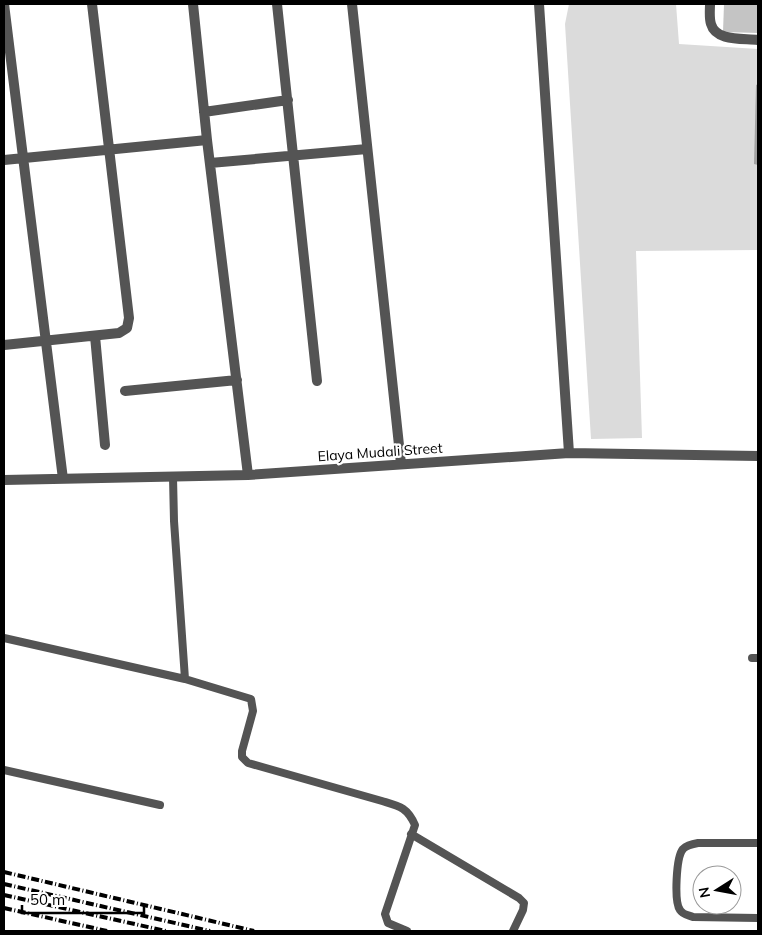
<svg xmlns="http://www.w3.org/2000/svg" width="762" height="935" viewBox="0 0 762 935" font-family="Mulish,sans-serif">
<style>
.green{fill:#dbdbdb}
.water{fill:#a2a2a2}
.building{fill:#c4c4c4}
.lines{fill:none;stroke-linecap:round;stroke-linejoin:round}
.lane{stroke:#545454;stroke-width:8}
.street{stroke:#545454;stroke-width:10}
.rail{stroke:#000;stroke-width:4;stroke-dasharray:8 2.5 1 2.5;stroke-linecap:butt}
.labels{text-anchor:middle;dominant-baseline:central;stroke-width:4.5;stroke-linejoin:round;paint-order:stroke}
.street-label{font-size:14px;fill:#000;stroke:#fff}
</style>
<rect width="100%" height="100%" fill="#fff"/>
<!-- green -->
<path class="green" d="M569,4H676L679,44L758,49V250L636,251L642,438L591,439L565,24Z"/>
<!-- water -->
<path class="water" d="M758,84V165L754,164L756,85Z"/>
<!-- building -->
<path class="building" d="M724,4H758V33L723,32Z"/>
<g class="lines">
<!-- lane -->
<path class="lane" d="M173,477L174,521L185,679L251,699L253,711L242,751V757L248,763L382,801C399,806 407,807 415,825L385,914L388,923L407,931
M4,638L185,679
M752,658H758
M4,770L160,805
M411,834L519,898L524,903L523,910L513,931
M758,843H698C692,844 687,845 683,849C676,857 674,902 680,910C683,915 688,915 693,917L758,918"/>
<!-- street -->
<path class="street" d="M4,4L63,479
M193,4L207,140L248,475
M277,4L317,381
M352,4L401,464
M539,4L569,453
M710,4C710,10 709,18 711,24C716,42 744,38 758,40
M204,112L288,100
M4,160L207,140
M210,163L367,149
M95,336L105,445
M4,345L119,333L127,328L129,318L92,4
M125,391L237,380
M4,480L248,475L569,453L758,456"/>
<!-- rail -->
<path class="rail" d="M4,872L254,931
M4,884L210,931
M4,895L166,931
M4,908L107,931"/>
</g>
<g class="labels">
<!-- street labels -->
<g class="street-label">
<text transform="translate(380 452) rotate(-4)">Elaya Mudali Street</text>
</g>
</g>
<!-- border -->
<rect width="762" height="935" fill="none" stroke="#000000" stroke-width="10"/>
<!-- north arrow -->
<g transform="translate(717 890) rotate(259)"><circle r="24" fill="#ffffff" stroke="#999999"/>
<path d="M0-4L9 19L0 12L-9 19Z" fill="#000000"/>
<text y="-8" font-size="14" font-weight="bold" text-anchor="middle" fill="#000000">N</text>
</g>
<!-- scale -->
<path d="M22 905v8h122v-8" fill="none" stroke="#000000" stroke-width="2.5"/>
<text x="30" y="905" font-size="15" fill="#000000" stroke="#ffffff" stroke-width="4" paint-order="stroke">50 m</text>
</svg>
